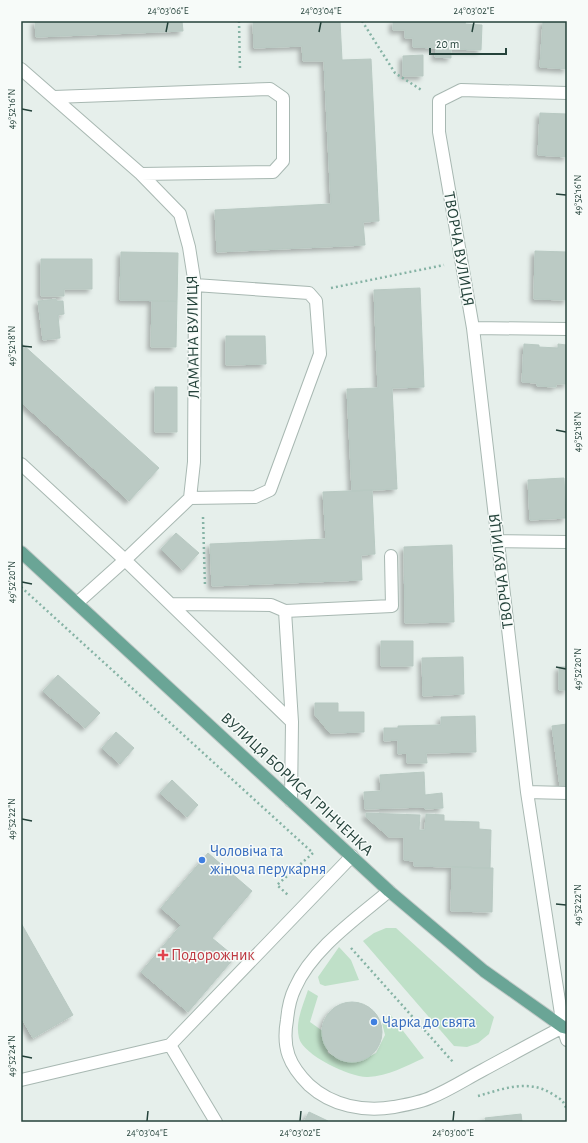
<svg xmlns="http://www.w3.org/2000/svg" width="588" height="1143" viewBox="0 0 588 1143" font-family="'Alegreya Sans',sans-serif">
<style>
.green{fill:#bfe0c8}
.building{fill:#bbcac4;stroke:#b8c9c2;filter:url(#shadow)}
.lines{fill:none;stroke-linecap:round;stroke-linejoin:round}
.minor-casing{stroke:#a8b8b2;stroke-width:14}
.major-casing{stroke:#c2cac8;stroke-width:14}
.path{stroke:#86b3a5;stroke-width:2.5;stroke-dasharray:2 3;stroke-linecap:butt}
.minor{stroke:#fff;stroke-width:12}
.major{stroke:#6aa596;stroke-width:12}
.ticks{fill:none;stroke:#24423a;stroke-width:1.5}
.shop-dot{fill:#3f7fe0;stroke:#f7fbf9;stroke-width:1.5}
.health-dot{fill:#e0444e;stroke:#f7fbf9;stroke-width:1.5}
.labels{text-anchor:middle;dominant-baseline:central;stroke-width:3;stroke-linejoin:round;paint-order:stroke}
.street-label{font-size:16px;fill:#24423a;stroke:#f7fbf9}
.shop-label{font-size:16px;fill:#366cbe;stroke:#f7fbf9;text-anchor:start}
.health-label{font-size:16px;fill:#be3a42;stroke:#f7fbf9;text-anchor:start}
.neatline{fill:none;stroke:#24423a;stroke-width:1.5}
.ticks-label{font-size:10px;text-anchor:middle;fill:#24423a}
</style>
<defs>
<filter id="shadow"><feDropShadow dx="-3.5" dy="3.5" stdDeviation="2" flood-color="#0004"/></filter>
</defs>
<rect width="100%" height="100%" fill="#e6efeb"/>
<!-- green -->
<path class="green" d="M386,928H396L494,1017L489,1034L478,1043L467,1047L454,1046L363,941L374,933Z
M339,947L351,960L359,980L325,986L320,984L318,977Z
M308,990L318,996L310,1022L324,1032L328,1053L343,1060L353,1062L362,1060L376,1053L385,1035L382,1023L390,1014L424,1058C406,1066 388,1076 368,1077C351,1078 303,1055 299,1038C295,1021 303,1006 308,990Z"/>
<!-- building -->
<path class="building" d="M35,21H182L183,31L36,37Z
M253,21H340L342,60L371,59L379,221L363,222L365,245L217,252L215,210L331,204L324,61H303L302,46L254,48Z
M393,21H466L465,24L482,25L481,50L451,49V58L435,57L436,48L413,47V38H405V30H393Z
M543,21H567V69L540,67Z
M423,55V76H403V56Z
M540,113L567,114V157L538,155Z
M535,251L567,252V300L534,299Z
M121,252L178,253L177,301L120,300Z
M41,259H92V289H64V296H41Z
M420,288L424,387L392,388L397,489L352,491L347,389L378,388L374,290Z
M56,299L57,301H63L64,314L58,315L60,338L43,340L38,301Z
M152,301H177L176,347H151Z
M226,336H265L266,364L226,365Z
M21,343L159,468L129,501L21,402Z
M524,344L539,345V347L558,348V344L567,345V384H556V387L537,386V383L522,382Z
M155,387H177V432H155Z
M564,478L566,518L530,520L528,480Z
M372,490L375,554L361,555L362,580L212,586L210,544L326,539L323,492Z
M176,533L199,553L183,570L161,549Z
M452,545L454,622L405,623L404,547Z
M381,641H413V666H381Z
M463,657L464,694L423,696L422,658Z
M559,667H567V690H559Z
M58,675L100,713L85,728L43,691Z
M315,703H338V712H364V732L330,733L315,715Z
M475,716L476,752L426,753L427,763H407V753L398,754V740L384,741V728H398V726L441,725V717Z
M567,724V785L560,786L552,726Z
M116,732L134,748L120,764L102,748Z
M424,772L425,795L442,793L443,808L425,809L424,807L365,809L364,792L381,791L380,775Z
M172,780L198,805L187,817L160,793Z
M366,813L420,815L419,830H425L426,814L444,815V821L479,822V829L491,830L490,868L414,866V861L404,860V837H389L366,817Z
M208,853L252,891L212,938L235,957L188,1012L141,972L181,925L161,908Z
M452,867L493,868L492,912L451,911Z
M21,923L73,1015L33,1038L21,1017Z
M322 1032a30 30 0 1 1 60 0a30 30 0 1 1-60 0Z
M309,1112L328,1121L327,1122H304Z
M521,1114L522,1122H486L485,1118Z"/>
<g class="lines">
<!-- minor casing -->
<g class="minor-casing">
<path id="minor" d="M21,69L141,174L180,214L189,247L195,285L194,462L190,498L125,560L77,603
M567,93L461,90L439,101V132L473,328L527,792L563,1027L567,1040
M54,97L270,89L283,98V161L273,172L141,174
M473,328L567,329
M21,464L125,560L292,722L291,801
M190,498L255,497L270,490L320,354L316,301L309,293L195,285
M497,541L567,542
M171,604L271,605L285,611L292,722
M285,611L392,606L391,556
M527,792L567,793
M389,891C357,918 312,949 295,988C290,998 288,1009 287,1020C282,1048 289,1065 309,1085C332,1106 364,1112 394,1107C405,1105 422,1102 432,1097C449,1090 466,1079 483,1070C509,1056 536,1041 563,1027
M170,1045L216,1122
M21,1080L170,1045L352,856"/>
</g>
<!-- major casing -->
<g class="major-casing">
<path id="major" d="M21,552L389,891L484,971L563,1027L567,1028"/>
</g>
<!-- path -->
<path class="path" d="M239,21L240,70
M362,21L395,73L423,91
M331,288L444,265
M203,517L205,586
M21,587L313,853L277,885L288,895
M351,948L453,1062
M478,1096C503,1089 529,1078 554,1095C562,1100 564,1101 567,1111"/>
<!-- minor -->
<use href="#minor" class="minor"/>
<!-- major -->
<use href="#major" class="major"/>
</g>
<!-- ticks -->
<path class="ticks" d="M166,32L168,22M319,32L321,22M472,32L474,22M22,109L32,111M556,194L566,195M22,346L32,347M556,430L566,432M22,582L32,584M556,667L566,669M22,819L32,821M556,904L566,905M22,1056L32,1058M147,1121L148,1111M300,1121L301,1111M453,1121L454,1111"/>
<!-- markers -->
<g class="shop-dot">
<circle cx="202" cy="860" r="4"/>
<circle cx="374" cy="1022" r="4"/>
</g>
<path class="health-dot" d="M161 949h4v4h4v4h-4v4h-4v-4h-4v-4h4z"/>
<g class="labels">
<!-- street labels -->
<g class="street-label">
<text transform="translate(459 249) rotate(80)">ТВОРЧА ВУЛИЦЯ</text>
<text transform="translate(193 337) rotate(-91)">ЛАМАНА ВУЛИЦЯ</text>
<text transform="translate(501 571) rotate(-97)">ТВОРЧА ВУЛИЦЯ</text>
<text transform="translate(297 784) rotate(43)">ВУЛИЦЯ БОРИСА ГРІНЧЕНКА</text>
</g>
<!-- shop labels -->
<g class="shop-label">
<text x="210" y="851">Чоловіча та<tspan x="210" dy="18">жіноча перукарня</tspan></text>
<text x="382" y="1022">Чарка до свята</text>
</g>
<!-- health labels -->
<g class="health-label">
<text x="171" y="955">Подорожник</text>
</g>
</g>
<!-- border -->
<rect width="588" height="1143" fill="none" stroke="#f7fbf9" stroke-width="44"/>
<!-- scale -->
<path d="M430 48v6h76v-6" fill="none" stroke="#24423a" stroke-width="2"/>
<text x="436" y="48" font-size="12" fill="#24423a" stroke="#f7fbf9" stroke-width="3" paint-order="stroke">20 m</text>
<rect x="22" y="22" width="544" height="1099" class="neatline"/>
<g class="ticks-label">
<text x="168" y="14">24°03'06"E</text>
<text x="321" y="14">24°03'04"E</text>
<text x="474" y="14">24°03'02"E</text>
<text transform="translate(11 109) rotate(-90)" y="4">49°52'16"N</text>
<text transform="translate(577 195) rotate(-90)" y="4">49°52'16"N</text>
<text transform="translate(11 346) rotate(-90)" y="4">49°52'18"N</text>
<text transform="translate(577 432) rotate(-90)" y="4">49°52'18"N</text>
<text transform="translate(11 582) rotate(-90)" y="4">49°52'20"N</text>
<text transform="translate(577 669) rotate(-90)" y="4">49°52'20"N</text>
<text transform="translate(11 819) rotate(-90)" y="4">49°52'22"N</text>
<text transform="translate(577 905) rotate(-90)" y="4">49°52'22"N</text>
<text transform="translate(11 1056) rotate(-90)" y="4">49°52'24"N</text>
<text x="147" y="1136">24°03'04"E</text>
<text x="300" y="1136">24°03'02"E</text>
<text x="453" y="1136">24°03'00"E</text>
</g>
</svg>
